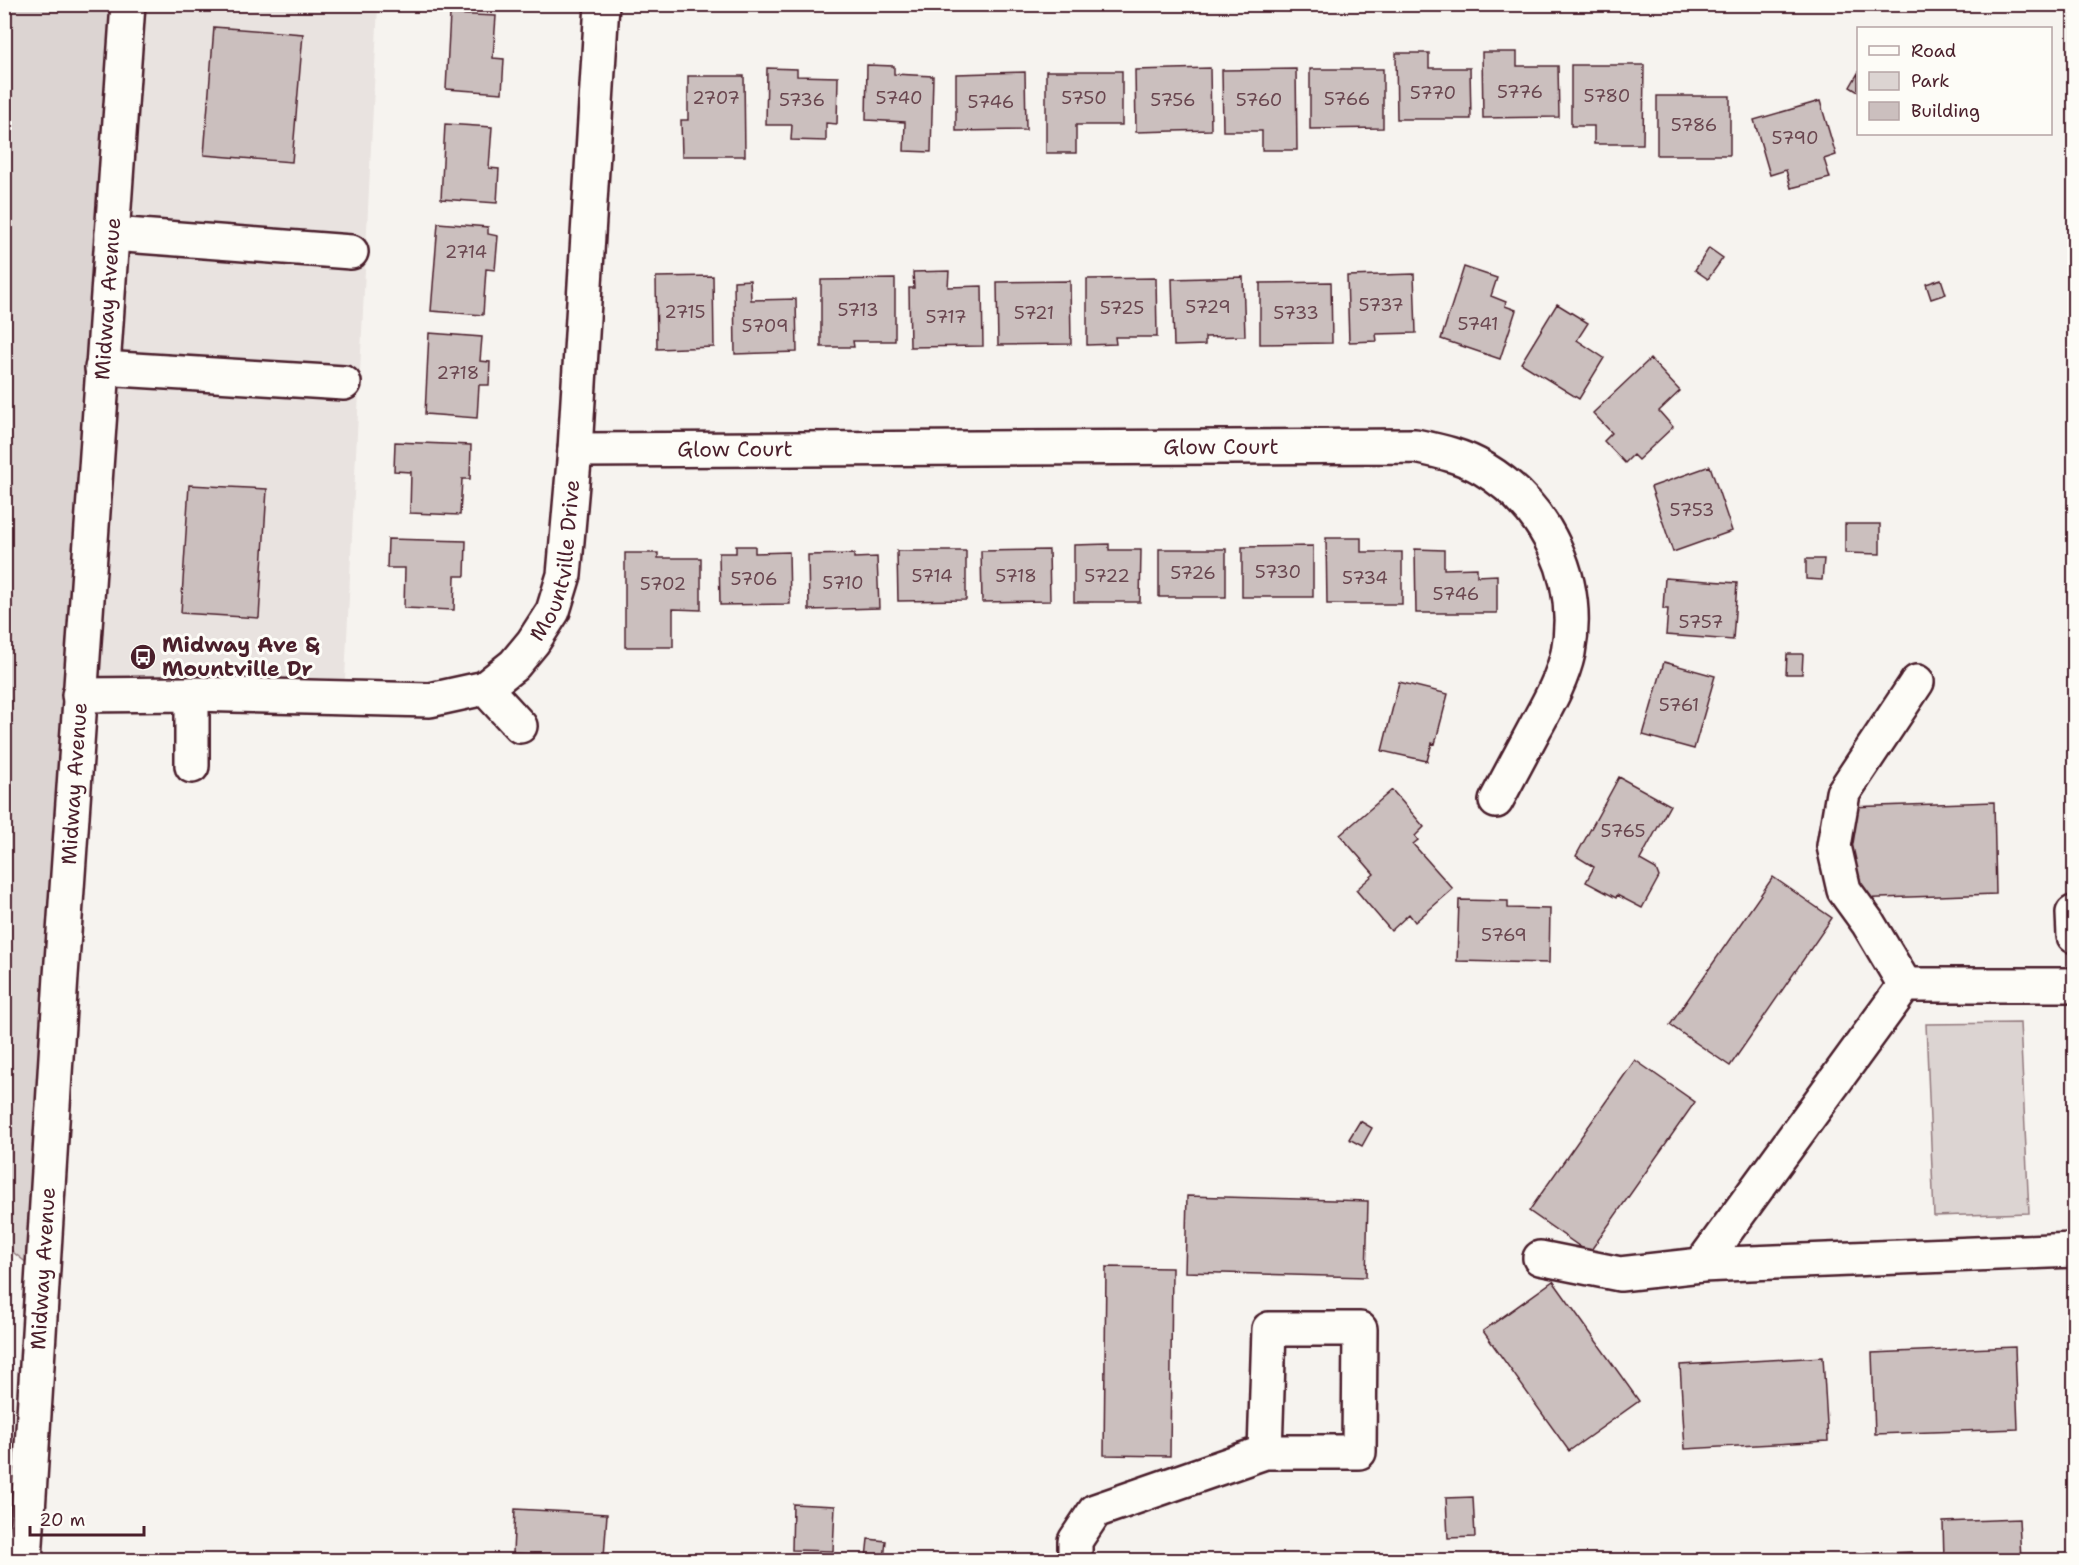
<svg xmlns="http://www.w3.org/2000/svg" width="2079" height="1565" viewBox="0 0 2079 1565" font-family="'Shantell Sans',sans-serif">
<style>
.built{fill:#e9e3e0}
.green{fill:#dcd4d2;stroke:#937a7e;stroke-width:1.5}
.building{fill:#cbbfbe;stroke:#4a1f2b;stroke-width:1.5}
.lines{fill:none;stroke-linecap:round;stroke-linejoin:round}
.minor-casing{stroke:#4a1f2b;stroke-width:38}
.minor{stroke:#fdfcf7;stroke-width:33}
.labels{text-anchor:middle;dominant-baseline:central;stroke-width:6;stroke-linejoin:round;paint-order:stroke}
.number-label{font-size:18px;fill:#6a4750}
.street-label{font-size:21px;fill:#4a1f2b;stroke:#fdfcf7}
.poi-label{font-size:21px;font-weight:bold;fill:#4a1f2b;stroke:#fdfcf7;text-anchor:start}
</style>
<rect width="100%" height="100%" fill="#f6f3ef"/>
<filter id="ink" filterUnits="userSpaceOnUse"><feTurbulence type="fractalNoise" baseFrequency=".0167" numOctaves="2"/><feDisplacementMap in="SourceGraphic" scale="12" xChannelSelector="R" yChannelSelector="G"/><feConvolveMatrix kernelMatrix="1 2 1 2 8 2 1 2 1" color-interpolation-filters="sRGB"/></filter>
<g filter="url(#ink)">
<!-- built -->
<path class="built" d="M128,5H378L344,699L79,695Z"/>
<!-- green -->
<path class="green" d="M5,5H128L41,1274L5,1246Z
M2020,1023L2029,1213L1934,1216L1926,1024Z"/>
<!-- building -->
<path class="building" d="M450,14L496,16L493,58L504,59L502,93L446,89Z
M214,27L303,34L292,162L204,155Z
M1482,52H1517V66H1558L1559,117L1483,118Z
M1396,53H1429V68H1470L1471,119H1397Z
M867,65L894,66V74L933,76L931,152L904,151L905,122L866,120Z
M1571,65H1644L1643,144H1594V126H1571Z
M767,68L797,69V76L838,77L837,124L826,123V141L791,140L792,125H766Z
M1210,68L1211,130L1136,132L1135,70Z
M1296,69L1297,150H1262V131H1223L1222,70Z
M1310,69H1383V128L1310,129Z
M1046,71H1122V125H1076V153H1046Z
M1025,72L1026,130L956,131V74Z
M1858,73V92L1850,87Z
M688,76H744L745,156H682L681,120H688Z
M1657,96H1730V155H1657Z
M1820,101L1836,155L1824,159L1830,178L1791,188L1786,170L1770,175L1754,120Z
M445,124L492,127L489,168L499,169L497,203L441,199Z
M438,223L488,227V234L498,236L495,270L486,269L483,315L431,311Z
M1709,248L1723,258L1708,279L1695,270Z
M1464,267L1497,278L1491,296L1506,302L1505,306L1516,310L1500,359L1441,339Z
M949,271L948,287L982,286L983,346L910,347L909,288H914L913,272Z
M1414,274L1416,333L1376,334L1377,341L1349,342L1347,276Z
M713,276L714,347L657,349L656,277Z
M1243,277L1245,336L1205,337V345L1174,346L1172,279Z
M1156,278L1157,337H1115L1116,344L1087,345V279Z
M895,279V341H853L854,347H821V280Z
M1941,279L1946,294L1931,299L1926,284Z
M750,280L751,300L796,299L797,352L735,354L734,281Z
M1070,281L1071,344L998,345L997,282Z
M1331,282L1332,343L1260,344V283Z
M1557,304L1588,323L1577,340L1604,358L1579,399L1521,363Z
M429,333L482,337L480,361L490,362L489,385H479L477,418L425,414Z
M1650,359L1680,391L1659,411L1673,427L1638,460L1633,455L1625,463L1604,441L1612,433L1593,413Z
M395,442L471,445L470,479H462L460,515L410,513L411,472L394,471Z
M1710,466L1732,531L1673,552L1651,487Z
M189,485L267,489L259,618L181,613Z
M1845,524H1880V554L1845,553Z
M1326,538H1361V552H1402V604H1327Z
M388,539L466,541L465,576H455L454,610L404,608L405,568H387Z
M1109,544V550H1141L1140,602H1074V545Z
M736,546H755V553L789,552L790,604L720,605L719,553H736Z
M1313,546V597H1242V547Z
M1159,549H1226V597H1159Z
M1415,549L1444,550V569L1477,568V576L1497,575V613H1416Z
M1049,550L1050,601L982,602L981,551Z
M897,551H966V600L898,601Z
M625,553H658V558H701V610L673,609V647H625Z
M854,554V558L877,557L879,608L809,610L808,555Z
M1806,559H1824L1822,580L1806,579Z
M1665,578L1737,583L1733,640L1666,635L1668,609H1663Z
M1787,654H1803L1802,674H1786Z
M1664,662L1715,676L1694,749L1643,735Z
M1399,682L1448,694L1435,744L1432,743L1427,761L1382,751Z
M1619,777L1670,805L1640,860L1656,869L1659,877L1642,908L1617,895L1616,898L1586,882L1594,867L1576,856Z
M1392,790L1424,827L1415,836L1418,840L1413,844L1453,889L1415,922L1409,914L1391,931L1356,890L1374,874L1340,835Z
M1994,802L1996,894L1852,899L1849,807Z
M1773,877L1832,918L1730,1066L1670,1025Z
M1459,900L1508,901V908L1550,909L1549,963L1457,961Z
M1635,1060L1695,1102L1589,1253L1529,1211Z
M1360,1121L1372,1128L1362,1146L1349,1139Z
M1187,1196L1368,1201L1366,1277L1185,1272Z
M1106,1267L1172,1268L1170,1456L1104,1455Z
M1553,1281L1639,1401L1569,1451L1483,1331Z
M2015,1347L2018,1429L1875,1434L1872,1353Z
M1823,1357L1828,1441L1685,1449L1680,1365Z
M1473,1497L1475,1537L1448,1538L1446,1498Z
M793,1504L835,1506L833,1551L792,1550Z
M515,1509L607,1514L604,1557L513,1553Z
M2019,1519L2021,1560H1944L1943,1522Z
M868,1539L886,1541L884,1559L866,1558Z
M1912,1552V1560H1855L1854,1554Z"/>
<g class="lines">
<!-- minor casing -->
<g class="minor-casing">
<g id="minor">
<path d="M112,234L351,252"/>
<path d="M102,368L344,383"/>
<path id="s1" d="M575,450L1415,446C1439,451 1463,456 1484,469C1547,507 1582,580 1568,653C1562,680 1548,704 1535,728C1522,752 1509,777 1496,801"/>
<path d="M485,688L520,726"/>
<path d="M192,694V766"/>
<path id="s2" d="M79,695L192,694L430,700L485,688L514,665L533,642L553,611L564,575L575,450L602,4"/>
<path d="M2073,913L2074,936"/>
<path d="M1905,985L1868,923L1844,890L1834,846L1843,793L1917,682"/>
<path d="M2074,985H1905L1701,1265L2074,1250"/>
<path d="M1540,1258L1620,1274L1701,1265"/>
<path id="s3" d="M25,1560L61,976L128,4"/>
<path d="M1075,1560V1541L1095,1511L1265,1452H1359L1360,1329H1269L1265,1452"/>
</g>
</g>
<!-- minor -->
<use href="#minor" class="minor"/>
</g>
</g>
<!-- icons -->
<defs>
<g id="bus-disc" transform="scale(1.35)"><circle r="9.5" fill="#4a1f2b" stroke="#fdfcf7"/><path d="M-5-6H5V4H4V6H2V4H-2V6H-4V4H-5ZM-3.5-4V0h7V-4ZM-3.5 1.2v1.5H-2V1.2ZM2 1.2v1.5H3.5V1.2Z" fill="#fff"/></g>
</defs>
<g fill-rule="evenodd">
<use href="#bus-disc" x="143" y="657"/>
</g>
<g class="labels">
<!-- number labels -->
<g class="number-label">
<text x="1520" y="92">5776</text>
<text x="1433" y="93">5770</text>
<text x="1607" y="96">5780</text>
<text x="716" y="98">2707</text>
<text x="899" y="98">5740</text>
<text x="1084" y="98">5750</text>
<text x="1347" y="99">5766</text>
<text x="802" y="100">5736</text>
<text x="1173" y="100">5756</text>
<text x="1259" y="100">5760</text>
<text x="991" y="102">5746</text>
<text x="1694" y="125">5786</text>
<text x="1795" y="138">5790</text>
<text x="466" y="252">2714</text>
<text x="1381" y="305">5737</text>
<text x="1208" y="307">5729</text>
<text x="1122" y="308">5725</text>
<text x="858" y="310">5713</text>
<text x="685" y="312">2715</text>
<text x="1034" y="313">5721</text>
<text x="1296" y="313">5733</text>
<text x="946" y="317">5717</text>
<text x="1478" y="324">5741</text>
<text x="765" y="326">5709</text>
<text x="458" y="373">2718</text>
<text x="1692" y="510">5753</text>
<text x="1278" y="572">5730</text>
<text x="1193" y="573">5726</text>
<text x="932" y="576">5714</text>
<text x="1016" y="576">5718</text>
<text x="1107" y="576">5722</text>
<text x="1365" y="578">5734</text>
<text x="754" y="579">5706</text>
<text x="843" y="583">5710</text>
<text x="663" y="584">5702</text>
<text x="1456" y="594">5746</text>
<text x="1701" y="622">5757</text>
<text x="1679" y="705">5761</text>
<text x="1623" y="831">5765</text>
<text x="1504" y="935">5769</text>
</g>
<!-- street labels -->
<g class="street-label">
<text stroke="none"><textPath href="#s3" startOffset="1264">Midway Avenue</textPath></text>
<text stroke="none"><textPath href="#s1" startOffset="646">Glow Court</textPath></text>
<text stroke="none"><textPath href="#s1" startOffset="160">Glow Court</textPath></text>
<text stroke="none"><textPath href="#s2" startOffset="561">Mountville Drive</textPath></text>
<text stroke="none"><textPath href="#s3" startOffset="778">Midway Avenue</textPath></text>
<text stroke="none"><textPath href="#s3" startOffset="292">Midway Avenue</textPath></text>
</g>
<!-- poi labels -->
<g class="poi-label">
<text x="162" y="645">Midway Ave &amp;<tspan x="162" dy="24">Mountville Dr</tspan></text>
</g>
</g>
<!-- margin -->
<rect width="2079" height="1565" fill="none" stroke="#fdfcf7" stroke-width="24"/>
<rect x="12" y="12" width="2055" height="1541" fill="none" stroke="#4a1f2b" stroke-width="2" filter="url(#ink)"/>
<!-- legend -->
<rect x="1857" y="27" width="195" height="108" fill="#fdfcf7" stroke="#b5a4a5" stroke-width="1.5"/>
<rect x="1869" y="46" width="30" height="9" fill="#fdfcf7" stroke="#b5a4a5" stroke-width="1.5"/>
<text x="1911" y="57" font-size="18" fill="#4a1f2b">Road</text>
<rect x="1869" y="72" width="30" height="18" fill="#dcd4d2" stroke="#b5a4a5" stroke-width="1.5"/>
<text x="1911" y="87" font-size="18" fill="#4a1f2b">Park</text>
<rect x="1869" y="102" width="30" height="18" fill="#cbbfbe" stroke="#b5a4a5" stroke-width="1.5"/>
<text x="1911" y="117" font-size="18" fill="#4a1f2b">Building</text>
<!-- scale -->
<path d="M30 1526v9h114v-9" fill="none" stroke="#4a1f2b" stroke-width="3"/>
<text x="39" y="1526" font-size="18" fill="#4a1f2b" stroke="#fdfcf7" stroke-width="4.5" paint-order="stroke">20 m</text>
</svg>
